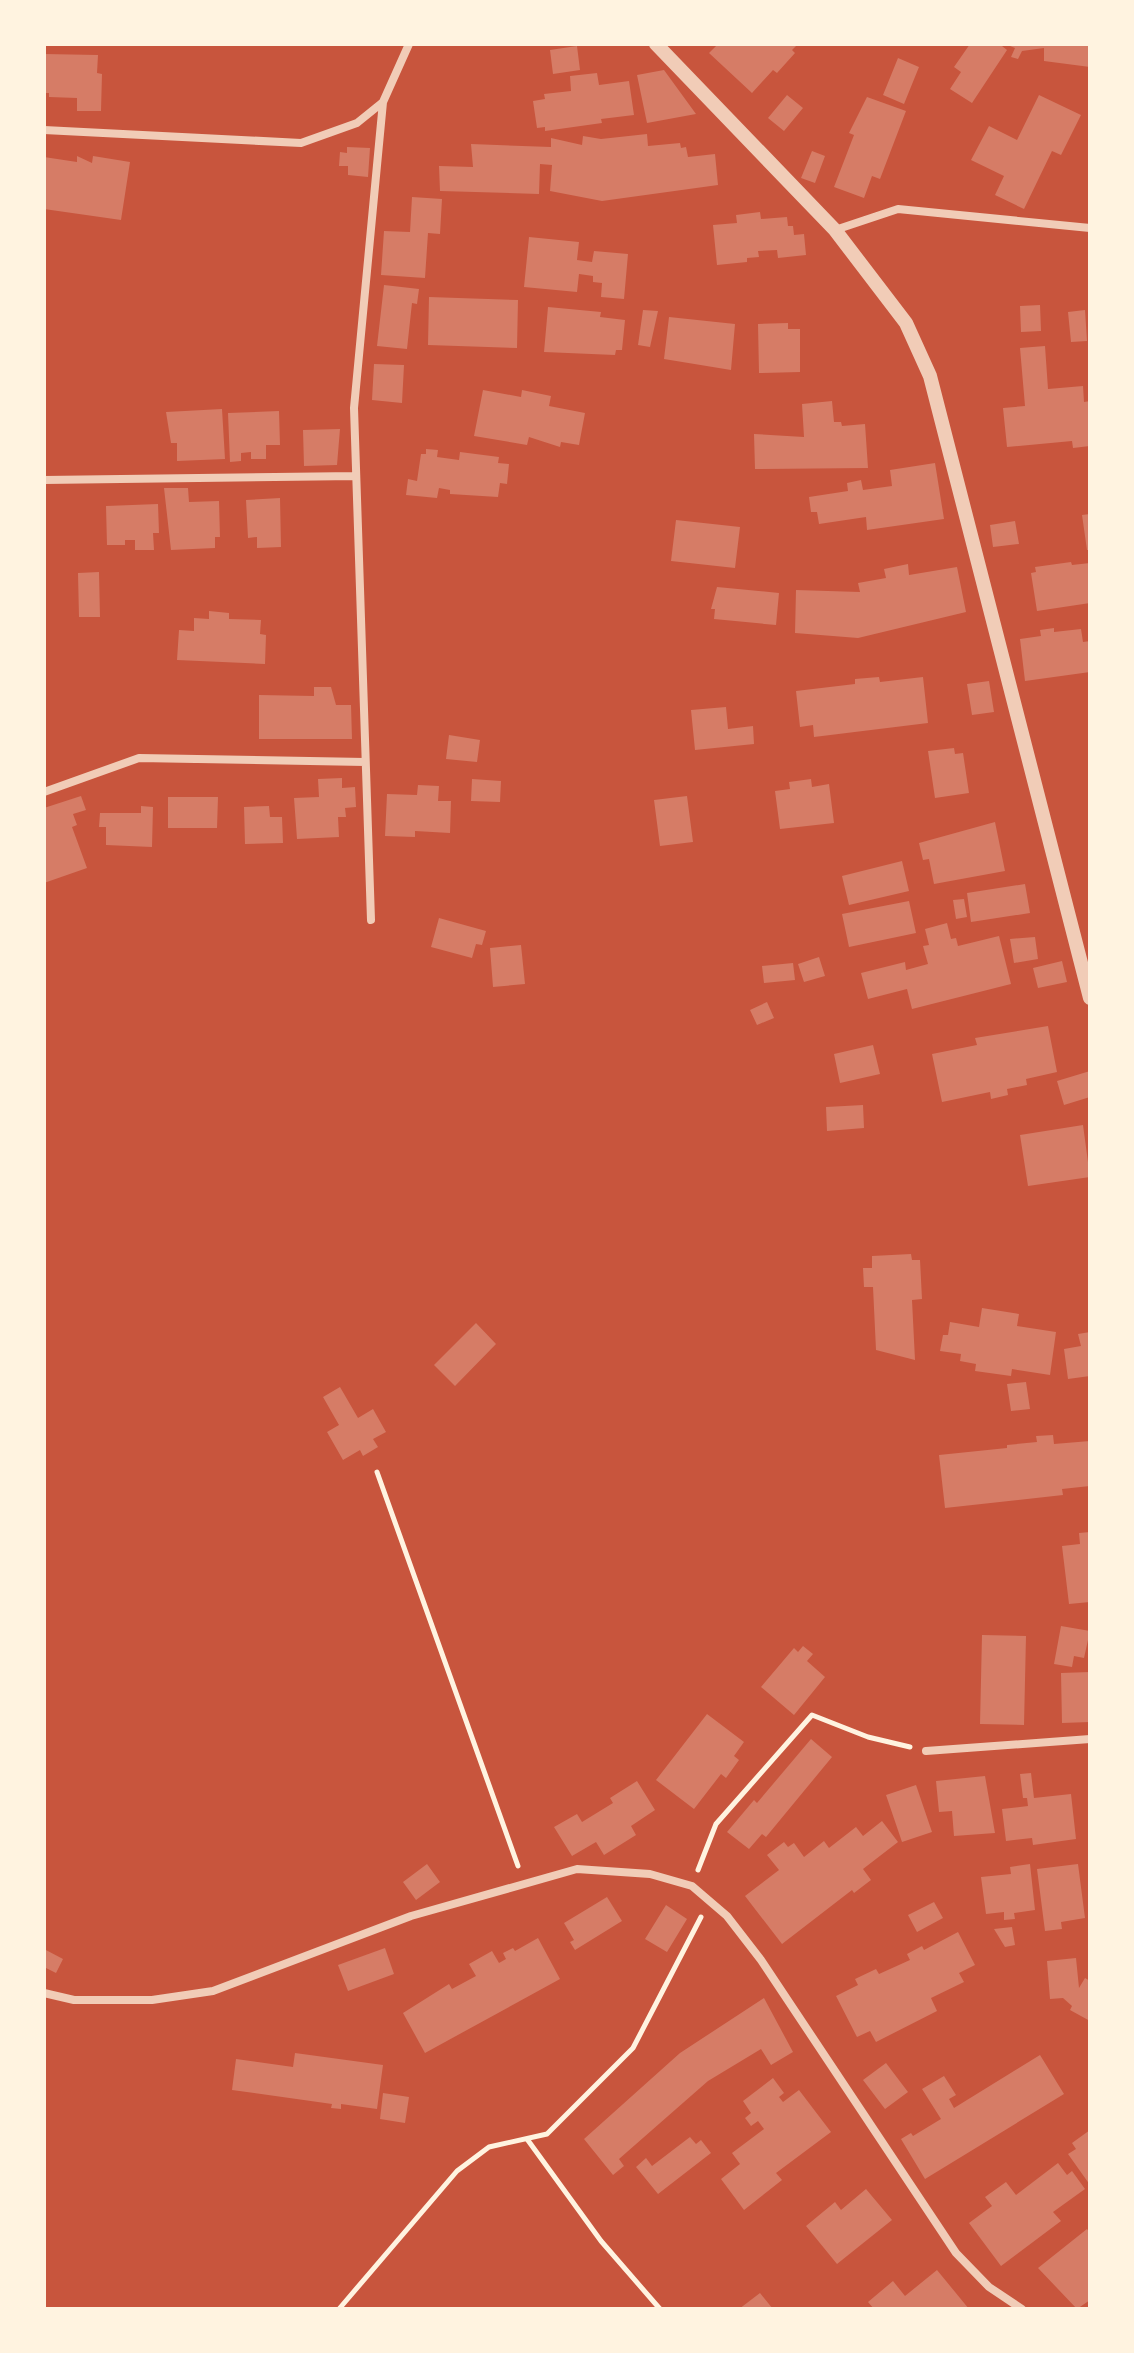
<svg xmlns="http://www.w3.org/2000/svg" width="1134" height="2353" viewBox="0 0 1134 2353" font-family="'Titillium Web',sans-serif">
<style>
.building{fill:#d67c66}
.lines{fill:none;stroke-linecap:round;stroke-linejoin:round}
.path{stroke:#fff3e0;stroke-width:5}
.minor{stroke:#f1ccb7;stroke-width:8}
.tertiary{stroke:#f1ccb7;stroke-width:14}
</style>
<rect width="100%" height="100%" fill="#c8553d"/>
<!-- building -->
<path class="building" d="M718,44H798L792,50L795,53L777,73L773,70L752,93L709,53Z
M970,44H1004L1002,46L1007,50L972,103L950,89L961,72L954,67Z
M1005,44H1090V67L1044,61V48L1022,51L1018,59L1011,57L1015,48Z
M577,46L580,70L553,74L550,50Z
M44,54L98,55L97,73L102,74L101,111H77V98L49,97V93H44Z
M898,58L919,67L904,104L883,95Z
M664,70L696,114L647,123L637,75Z
M597,73L599,85L629,81L634,115L601,119L602,123L545,131V127L537,128L533,101L545,99L544,94L571,91L570,76Z
M787,95L803,108L784,131L768,118Z
M1039,95L1081,115L1061,155L1052,151L1024,209L995,195L1004,176L971,160L989,126L1017,140Z
M867,97L906,111L880,179L872,176L864,198L834,187L854,135L849,133Z
M647,134L648,146L680,143L681,148L686,147L688,157L715,154L718,185L602,201L550,191L552,165L540,164L539,194L440,191L439,166L473,167L471,144L551,147V138L582,145L583,136L601,139Z
M347,147L370,148L368,177L348,175V166H339L340,152L347,153Z
M812,151L825,156L815,183L801,178Z
M77,156L92,163L93,156L130,162L121,220L44,209V157L77,162Z
M412,197L442,199L440,234L428,233L425,278L381,275L384,231L410,232Z
M760,212L761,219L787,217L788,226H793L794,235L804,234L806,255L778,258L777,250L758,251L759,257L747,258V262L717,265L713,225L737,223L736,215Z
M529,237L579,242L577,260L592,262L594,251L628,254L624,299L601,297L602,283L593,282V276L579,274L577,292L524,287Z
M384,285L419,289L417,304L412,303L407,349L377,346Z
M429,297L518,300L517,348L428,345Z
M1040,305L1041,331L1021,332L1020,306Z
M548,307L601,312L600,317L625,320L622,350H616L615,355L544,352Z
M643,310L658,311L650,347L638,345Z
M1085,310L1087,341L1071,342L1068,312Z
M669,317L735,324L731,370L664,359Z
M788,323V329H800V372L759,373L758,324Z
M1045,346L1048,389L1083,386L1084,402L1090,401V446L1073,448L1072,441L1007,447L1003,408L1025,406L1020,348Z
M374,364L404,365L402,403L372,400Z
M483,390L521,397L522,390L551,396L549,406L585,413L579,445L561,442L560,447L529,437L527,445L474,436Z
M832,401L834,422H841L842,426L865,424L868,468L755,469L754,434L804,437L802,404Z
M222,409L225,459L177,461V443H171L166,412Z
M279,411L280,445H266V459H251V452L241,453V461L230,462L228,413Z
M340,429L337,465L304,466L303,430Z
M426,449L438,450L437,457L459,460L460,452L499,457L498,463L509,464L507,484L500,483L498,497L450,494V490L439,488L437,498L406,495L408,479L417,481L421,454H426Z
M935,463L944,519L867,530L866,517L819,524L817,512H811L809,497L848,491L847,483L861,480L863,490L892,486L890,470Z
M164,488H188L189,502L219,501L220,537H215V548L171,550Z
M280,498L281,547L257,548V537L248,538L246,500Z
M158,504L159,533H153L154,550H135V540H125V545H107L106,506Z
M1090,514V550H1087L1082,515Z
M676,520L740,527L735,568L671,561Z
M1015,521L1019,544L993,547L990,525Z
M1071,562L1072,565L1090,563V603L1037,611L1031,573L1036,572L1035,567Z
M908,564L909,575L957,567L966,612L858,638L795,633L796,590L860,592L858,583L886,578L884,569Z
M99,572L100,617H79L78,573Z
M717,587L779,593L776,625L714,619L715,609H711Z
M209,611L229,613V619L261,620L260,634L266,635L265,664L177,660L179,630L194,631V618L209,619Z
M1054,628V632L1081,629L1083,642L1090,641V672L1025,681L1020,639L1041,636L1040,630Z
M879,677L880,682L923,677L928,723L814,737L813,725L800,727L796,691L855,684V679Z
M989,681L994,712L972,715L967,684Z
M314,687H331L336,705H351L352,739H259V695L314,696Z
M726,707L728,729L753,726L754,744L695,750L691,710Z
M449,735L480,740L477,762L446,759Z
M954,748L955,754L963,753L969,793L935,798L928,751Z
M342,778V788L355,787L356,807L345,808L346,817H338L339,837L297,839L294,798L319,797L318,779Z
M472,779L501,781L500,802L471,801Z
M811,779L812,787L829,784L834,823L780,829L775,791L790,789L789,782Z
M418,785L439,786L438,801H451L450,833L415,831V837L385,836L387,794L417,795Z
M81,796L86,810L73,814L77,825L72,827L87,868L44,883V808Z
M687,796L693,842L660,846L654,800Z
M168,797H218L217,828H168Z
M141,806L153,807L152,847L106,845V827H99L100,813H141Z
M269,806L270,817H282L283,843L245,844L244,807Z
M995,822L1005,871L934,884L929,859L923,860L919,843Z
M902,861L909,891L849,905L842,876Z
M1025,884L1030,913L971,922L967,893Z
M964,899L967,917L956,919L953,900Z
M909,901L916,933L849,947L842,914Z
M439,918L486,931L482,945L476,944L472,958L431,947Z
M947,923L951,939L956,938L958,946L999,936L1011,984L912,1009L907,989L868,999L861,973L905,962L906,970L928,964L923,946L929,945L925,929Z
M1035,937L1038,959L1014,963L1010,939Z
M521,945L525,984L493,987L490,948Z
M819,957L825,976L804,982L798,964Z
M1062,961L1067,982L1038,988L1033,968Z
M793,963L795,980L764,983L762,966Z
M767,1002L774,1018L757,1025L750,1010Z
M1048,1026L1057,1072L1026,1079L1027,1085L1007,1089L1008,1095L991,1099L990,1092L942,1102L932,1054L977,1045L975,1038Z
M873,1045L880,1074L840,1083L834,1054Z
M1090,1071V1097L1064,1105L1057,1081Z
M863,1105L864,1128L827,1131L826,1107Z
M1083,1125L1090,1177L1028,1186L1020,1135Z
M911,1254L912,1260H920L922,1299L912,1300L915,1360L876,1350L873,1287H864L863,1268H872V1256Z
M982,1308L1019,1314L1017,1326L1056,1332L1050,1375L1012,1369L1011,1376L975,1371L976,1364L960,1361L961,1354L940,1351L943,1335H948L950,1322L979,1327Z
M476,1323L496,1344L455,1386L434,1365Z
M1090,1332V1376L1068,1379L1064,1349L1081,1346L1078,1334Z
M1026,1382L1030,1409L1011,1411L1007,1384Z
M340,1387L358,1418L373,1409L386,1432L373,1439L378,1447L363,1456L360,1450L343,1460L327,1432L339,1425L323,1397Z
M1053,1435L1054,1444L1090,1441V1486L1062,1489L1063,1495L945,1508L939,1455L1007,1448V1445L1037,1442L1036,1436Z
M1090,1532V1602L1069,1604L1062,1546L1080,1544L1079,1533Z
M1061,1626L1090,1631L1084,1658L1074,1656L1072,1667L1054,1664Z
M982,1635L1026,1636L1024,1725L980,1724Z
M803,1646L813,1654L807,1661L825,1677L794,1715L761,1687L794,1648L798,1652Z
M1090,1672V1722L1062,1723L1061,1673Z
M707,1714L744,1742L734,1756L739,1760L726,1778L721,1774L694,1809L656,1780Z
M811,1739L832,1757L766,1837L762,1834L749,1849L727,1832L754,1800L757,1803Z
M1031,1773L1034,1798L1071,1794L1076,1839L1033,1845L1032,1838L1006,1841L1002,1809L1028,1806L1027,1798H1023L1020,1774Z
M985,1776L995,1833L954,1836L952,1811L939,1812L936,1781Z
M637,1781L655,1810L631,1826L636,1835L604,1855L596,1842L572,1856L554,1827L577,1814L582,1822L613,1803L610,1798Z
M916,1785L932,1832L902,1842L886,1795Z
M882,1821L898,1842L863,1869L871,1880L854,1893L852,1890L782,1944L745,1896L779,1870L767,1855L784,1842L788,1847L794,1843L804,1857L824,1841L829,1848L856,1827L863,1836Z
M427,1864L440,1882L416,1900L403,1882Z
M1030,1864L1035,1910L1014,1913L1015,1919L1004,1920V1912L986,1914L981,1877L1011,1874L1010,1867Z
M1078,1864L1085,1918L1061,1922L1062,1929L1045,1931L1037,1869Z
M607,1897L622,1921L575,1950L570,1942L574,1940L564,1923Z
M934,1902L943,1918L917,1932L908,1915Z
M666,1905L687,1919L667,1952L645,1939Z
M1012,1927L1015,1945L1005,1947L994,1929Z
M958,1932L975,1965L959,1973L964,1982L931,1998L937,2011L876,2042L870,2031L857,2037L836,1996L858,1985L855,1979L876,1969L879,1974L910,1960L907,1954L922,1946L924,1950Z
M538,1938L560,1979L425,2053L403,2013L449,1984L452,1989L476,1976L469,1964L492,1951L499,1963L506,1959L503,1953L513,1948L515,1951Z
M385,1948L394,1974L348,1991L338,1965Z
M44,1949L63,1959L56,1973L44,1967Z
M1076,1958L1079,1988L1085,1978L1090,1981V2021L1070,2010L1072,2006L1063,1998L1050,1999L1047,1961Z
M764,1998L793,2052L771,2065L761,2049L708,2081L619,2159L624,2166L613,2175L584,2139L680,2053Z
M295,2053L383,2065L377,2109L341,2104V2109L331,2108L332,2104L232,2090L236,2059L293,2067Z
M1040,2055L1064,2094L925,2179L901,2139L911,2133L913,2136L941,2119L922,2089L944,2076L956,2095L949,2099L954,2108Z
M886,2063L908,2092L885,2109L863,2080Z
M773,2078L784,2093L779,2097L783,2102L799,2090L831,2132L776,2173L782,2180L744,2210L721,2179L740,2164L732,2153L764,2129L758,2121L751,2126L745,2118L751,2113L743,2101Z
M383,2093L409,2097L405,2123L380,2119Z
M1090,2130V2185L1068,2154L1076,2149L1072,2143Z
M690,2137L696,2144L701,2140L711,2153L658,2194L636,2167L646,2158L652,2166Z
M1058,2163L1067,2175L1072,2171L1085,2189L1053,2212L1061,2221L1001,2266L969,2223L992,2206L985,2197L1006,2182L1016,2195Z
M866,2189L892,2220L837,2264L806,2226L835,2202L841,2210Z
M1087,2229L1090,2233V2300L1077,2309L1038,2268Z
M937,2270L969,2309H874L868,2302L893,2281L905,2296Z
M760,2293L773,2309H739Z"/>
<g class="lines">
<!-- path -->
<path class="path" d="M377,1472L518,1866
M698,1870L716,1824L812,1715L868,1737L910,1747
M527,2139L601,2241L660,2309
M339,2309L457,2171L489,2147L547,2134L633,2048L701,1917"/>
<!-- minor -->
<path class="minor" d="M44,130L301,143L357,123L383,102L409,44
M835,230L898,209L1090,228
M44,480L356,476
M44,792L139,758L365,762
M371,920L354,408L383,102
M926,1751L1090,1739
M44,1993L74,2000H152L213,1991L411,1916L577,1869L650,1874L692,1886L727,1916L761,1960L956,2253L989,2287L1022,2309"/>
<!-- tertiary -->
<path class="tertiary" d="M656,44L835,230L906,323L930,376L1090,998"/>
</g>
<!-- border -->
<rect width="1134" height="2353" fill="none" stroke="#fff3e0" stroke-width="92"/>
</svg>
